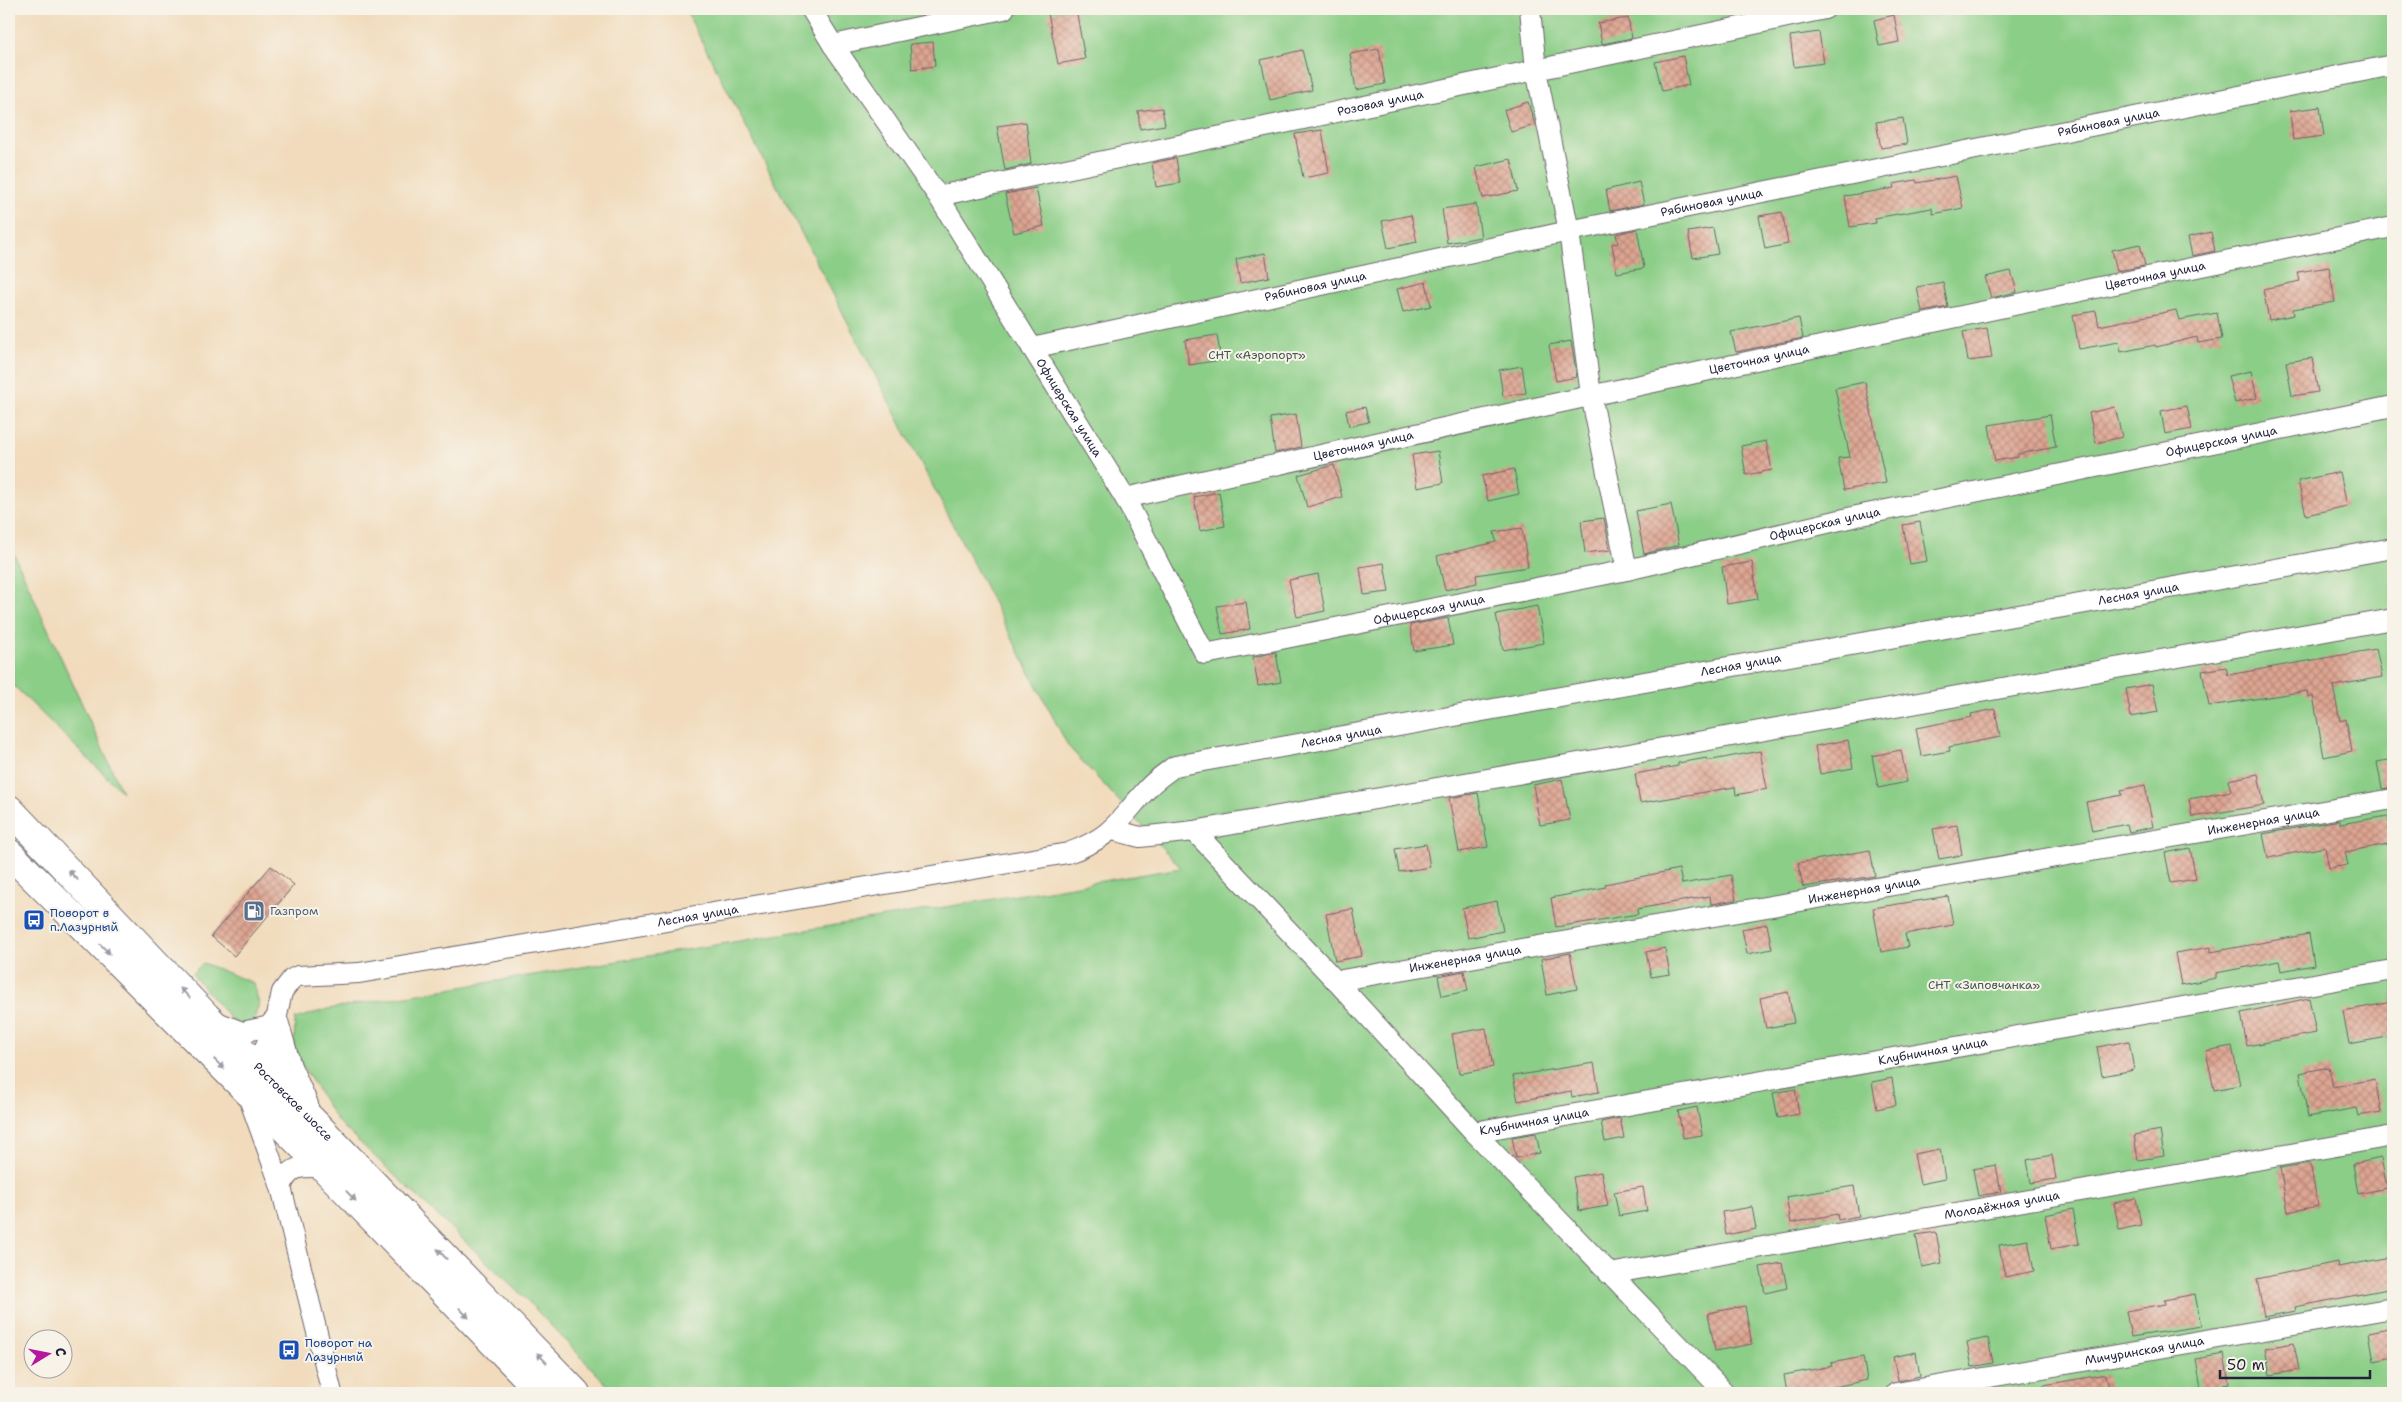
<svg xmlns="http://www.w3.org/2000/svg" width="2402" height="1402" viewBox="0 0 2402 1402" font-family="'Shantell Sans',sans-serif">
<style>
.green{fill:#8bce87;stroke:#567861}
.building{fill:url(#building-cross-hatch)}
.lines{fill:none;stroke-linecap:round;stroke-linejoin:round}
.minor-casing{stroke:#6a6368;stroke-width:22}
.highway-casing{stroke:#6a6368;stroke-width:30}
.minor{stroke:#fff;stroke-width:20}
.highway{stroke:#fff;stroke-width:28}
.oneway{fill:#9c9ca7}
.labels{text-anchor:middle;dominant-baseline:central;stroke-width:4;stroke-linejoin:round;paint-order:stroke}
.street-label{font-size:12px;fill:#22223b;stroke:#f7f3e8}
.park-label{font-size:12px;fill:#425652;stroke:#f7f3e8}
.service-label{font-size:12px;fill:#4e5e75;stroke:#f7f3e8;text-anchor:start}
.transit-label{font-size:12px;fill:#164399;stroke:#f7f3e8;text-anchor:start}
</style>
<defs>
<pattern id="building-cross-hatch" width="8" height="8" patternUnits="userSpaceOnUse" patternTransform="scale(1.25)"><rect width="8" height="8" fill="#dea592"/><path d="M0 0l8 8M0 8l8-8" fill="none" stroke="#b48678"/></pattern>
</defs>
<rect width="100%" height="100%" fill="#f7f3e8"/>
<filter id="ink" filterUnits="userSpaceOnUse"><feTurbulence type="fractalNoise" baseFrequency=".02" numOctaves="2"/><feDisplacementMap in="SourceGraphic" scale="10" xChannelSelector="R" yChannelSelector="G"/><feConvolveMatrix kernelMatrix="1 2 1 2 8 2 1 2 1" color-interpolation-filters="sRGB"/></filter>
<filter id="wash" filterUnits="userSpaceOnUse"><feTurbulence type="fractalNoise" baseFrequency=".0096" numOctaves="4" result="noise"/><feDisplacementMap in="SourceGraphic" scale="20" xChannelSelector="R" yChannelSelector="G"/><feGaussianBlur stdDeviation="1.12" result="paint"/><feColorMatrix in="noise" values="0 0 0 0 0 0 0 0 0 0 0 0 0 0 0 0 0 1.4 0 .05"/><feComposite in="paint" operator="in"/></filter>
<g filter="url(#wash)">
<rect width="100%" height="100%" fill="#f1dbbc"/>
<!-- green -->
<path class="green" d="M685,9H2393V1393H615L522,1295L337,1121L294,1052L295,1019L328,1009L1181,868L1068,746Z
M9,543L122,792L9,681Z
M203,963L253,983L259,1004L253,1022L238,1027L192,974Z"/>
<g id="blocks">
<!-- building -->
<path class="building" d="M1076,9L1085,59L1058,64L1048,13Z
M1894,15L1899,42L1879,46L1874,20Z
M1628,18L1632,38L1602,44L1598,23Z
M1819,32L1824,63L1794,67L1790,36Z
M933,42L935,66L912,69L910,44Z
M1379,49L1385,84L1356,90L1350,54Z
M1302,50L1312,90L1270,100L1261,60Z
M1683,56L1689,85L1662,91L1655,62Z
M1528,102L1535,125L1511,132L1504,110Z
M2320,107L2324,136L2293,140L2290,111Z
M1162,108L1165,125L1140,129L1138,111Z
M1903,118L1907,144L1881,148L1876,122Z
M1026,122L1031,164L1005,170L997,126Z
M1322,130L1329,173L1303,178L1295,134Z
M1176,158L1180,183L1156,187L1152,163Z
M1511,159L1518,191L1483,198L1476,167Z
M1956,176L1963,208L1933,214L1932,208L1875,218L1876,223L1850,227L1845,196L1894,188L1893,184L1916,180L1917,183Z
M1639,182L1644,204L1610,211L1606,190Z
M1036,188L1044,226L1014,233L1005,194Z
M1476,204L1481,237L1447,243L1442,209Z
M1782,212L1788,244L1765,249L1759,216Z
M1411,215L1417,242L1388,248L1382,221Z
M1713,228L1718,254L1693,258L1688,232Z
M1637,229L1644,268L1617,273L1612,244L1618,243L1616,234Z
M2211,232L2215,251L2192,256L2188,237Z
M2140,244L2145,266L2117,271L2112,250Z
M1265,253L1269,277L1240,283L1236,259Z
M2329,267L2335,302L2293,309L2294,315L2269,320L2263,289L2300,281L2298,272Z
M2011,271L2017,292L1991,298L1985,277Z
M1426,282L1431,306L1403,312L1397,289Z
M1943,282L1948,307L1922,312L1917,287Z
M2176,310L2179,320L2217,313L2222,339L2198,343L2197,337L2156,347L2155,345L2121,352L2119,342L2079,349L2073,315L2096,311L2099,326Z
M1799,318L1803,338L1736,352L1731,332Z
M1987,328L1992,358L1968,361L1963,332Z
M1217,335L1221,360L1189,365L1185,340Z
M1571,341L1577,377L1556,381L1549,345Z
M2312,358L2318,392L2292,396L2286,362Z
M1522,366L1526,393L1503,396L1499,370Z
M2251,371L2257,398L2235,403L2228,376Z
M1865,382L1886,483L1844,490L1838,458L1850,457L1835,388Z
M2187,406L2192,429L2165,434L2161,411Z
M1365,407L1369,422L1349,426L1346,411Z
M2115,407L2122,437L2096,443L2089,413Z
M1296,414L1301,447L1275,453L1270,418Z
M2050,415L2056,447L2018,454V457L1995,461L1989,425Z
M1766,441L1772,470L1746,475L1741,446Z
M1438,451L1443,483L1417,488L1412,455Z
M1334,465L1342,497L1307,507L1298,475Z
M1514,469L1519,494L1488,501L1482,476Z
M2340,472L2347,506L2306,515L2298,481Z
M1219,492L1225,526L1200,531L1194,497Z
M1671,504L1679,545L1644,554L1636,511Z
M1604,518L1610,550L1585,553L1581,521Z
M1920,522L1927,561L1910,564L1903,525Z
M1522,528L1528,567L1476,575L1477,583L1445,590L1437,556L1496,542L1494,532Z
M1752,562L1758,599L1727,604L1722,567Z
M1384,563L1389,592L1364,595L1360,567Z
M1318,574L1325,611L1297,617L1289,580Z
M1246,602L1250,629L1222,634L1217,606Z
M1537,606L1544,643L1503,650L1496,614Z
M1448,618L1453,645L1414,651L1410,625Z
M2376,649L2382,677L2333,686L2340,721L2346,719L2352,751L2324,757L2313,696L2308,697L2307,691L2209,706L2202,671L2226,667L2228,675Z
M1276,652L1281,682L1258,686L1253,657Z
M2152,684L2158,712L2131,717L2126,689Z
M1995,709L2000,737L1949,747L1950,751L1921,756L1916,728L1972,717L1971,714Z
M1848,740L1853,768L1820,774L1815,746Z
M1901,750L1907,782L1878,788L1872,756Z
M1760,751L1767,789L1736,795L1735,787L1640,803L1635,774L1678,766V763L1707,758V761Z
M2393,759V787L2382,789L2377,762Z
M2258,774L2264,805L2192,817L2189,799L2231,791L2228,780Z
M1562,779L1570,820L1540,825L1533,785Z
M2145,785L2153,827L2129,832L2127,824L2092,831L2086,802L2122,795L2121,790Z
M1478,793L1488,847L1459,852L1449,798Z
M2388,816L2393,843L2345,852L2348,865L2329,868L2325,847L2268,858L2263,834L2340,820V824Z
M1957,825L1962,855L1939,859L1933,829Z
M1426,844L1430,867L1399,872L1395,849Z
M2190,848L2196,879L2171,883L2165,853Z
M1870,850L1875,876L1803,887L1798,863Z
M271,866L294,885L234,956L211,936Z
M1679,869L1682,884L1731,875L1736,900L1711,904L1710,896L1637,909L1638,914L1556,927L1551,898L1606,887L1605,884Z
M1948,896L1953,925L1905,934L1908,947L1881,952L1873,908Z
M1497,901L1503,931L1468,938L1462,908Z
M1353,909L1362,956L1335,961L1326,914Z
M1767,924L1772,949L1747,954L1742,929Z
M2309,934L2314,965L2281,971L2279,961L2216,973V978L2181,985L2175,953L2211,947V952Z
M1665,948L1670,974L1651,977L1646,952Z
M1570,953L1577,989L1547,995L1541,959Z
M1464,971L1468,991L1442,996L1438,976Z
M1788,992L1794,1023L1766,1028L1760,998Z
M2309,998L2316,1033L2247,1046L2241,1013Z
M2393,1002V1036L2349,1044L2343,1011Z
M1486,1028L1493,1067L1459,1074L1452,1034Z
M2129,1041L2134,1070L2102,1076L2097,1047Z
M2232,1046L2240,1085L2214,1090L2206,1051Z
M1594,1063L1599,1092L1572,1097L1571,1091L1518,1101L1513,1076Z
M2329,1067L2333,1087L2375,1079L2381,1112L2358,1116L2356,1108L2308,1117L2300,1073Z
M1892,1078L1896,1105L1877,1109L1872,1082Z
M1795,1089L1799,1114L1778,1118L1773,1093Z
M1697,1107L1702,1135L1683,1138L1678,1111Z
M1620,1118L1624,1138L1605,1142L1601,1122Z
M2160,1130L2164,1156L2138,1160L2134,1135Z
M1536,1133L1540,1153L1516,1158L1512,1137Z
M1940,1149L1945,1179L1920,1184L1914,1154Z
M2052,1155L2056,1179L2031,1183L2027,1160Z
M2381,1158L2387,1188L2358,1194L2353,1164Z
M2310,1163L2318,1206L2288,1212L2280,1168Z
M1996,1165L2001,1192L1978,1196L1973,1169Z
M1601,1172L1608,1206L1579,1211L1573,1177Z
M1854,1186L1859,1216L1838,1220L1837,1214L1791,1223L1786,1197Z
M1643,1187L1647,1211L1619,1216L1614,1192Z
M2136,1198L2141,1225L2119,1230L2114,1203Z
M1752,1207L1756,1229L1726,1235L1722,1212Z
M2073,1209L2079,1244L2051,1249L2045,1215Z
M1936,1232L1942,1263L1922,1267L1916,1235Z
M2028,1240L2034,1271L2005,1277L1999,1245Z
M2391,1257L2393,1288L2295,1307L2296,1311L2264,1317L2257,1279L2337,1262L2338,1267Z
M1782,1263L1787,1288L1765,1293L1760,1267Z
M2195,1294L2201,1326L2131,1337L2126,1311L2165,1304L2164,1300Z
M1745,1306L1752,1344L1715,1351L1708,1313Z
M2393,1327V1357L2374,1361L2369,1332Z
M1988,1338L1993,1363L1972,1367L1967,1342Z
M2294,1343L2299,1370L2270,1375L2265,1348Z
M1916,1352L1920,1376L1898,1381L1893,1357Z
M2224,1354L2229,1384L2201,1389L2196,1359Z
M1863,1357L1867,1380L1806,1393H1787L1784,1375L1832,1366L1831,1363Z
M2106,1374L2110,1393H2045L2044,1385Z"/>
</g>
</g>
<g filter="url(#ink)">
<use href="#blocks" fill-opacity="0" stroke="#6a6368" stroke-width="1"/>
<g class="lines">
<!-- minor casing -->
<g class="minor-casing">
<g id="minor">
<path id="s1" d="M811,9L833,45L938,196L1125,498L1205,654L1627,570L1857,516L2393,406"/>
<path d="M1530,9L1536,70L1569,231L1591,395L1627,570"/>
<path d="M833,45L1004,9"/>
<path id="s2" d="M938,196L1825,9"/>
<path id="s3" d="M1032,348L1569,231L2393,65"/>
<path id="s4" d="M1125,498C1547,405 1969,312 2393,227"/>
<path d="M1113,830L1140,837L1194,831L2393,619"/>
<path d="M1194,831L1336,981L1474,1132L1725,1393"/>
<path id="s5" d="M1336,981L2393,799"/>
<path d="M217,1022L242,1032L275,1025"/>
<path id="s6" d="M1474,1132L2393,970"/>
<path d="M281,1187C291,1164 301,1167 323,1167"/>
<path id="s7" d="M1609,1274L2393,1136"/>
<path id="s8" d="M332,1393L281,1187L246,1090L275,1025L282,992L292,979L298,976L359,973L1068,853C1113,837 1118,821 1148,788C1155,780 1166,773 1175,766L2393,548"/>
<path id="s9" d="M1896,1393L2393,1308"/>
</g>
</g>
<!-- highway casing -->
<g class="highway-casing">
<g id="highway">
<path id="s10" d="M9,809L207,1017L310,1118L576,1393"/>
<path d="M9,853L323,1167L542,1393"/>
<path d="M275,1025L287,1067L304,1105"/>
</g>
</g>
<!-- minor -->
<use href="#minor" class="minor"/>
<!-- highway -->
<use href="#highway" class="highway"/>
</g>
<!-- one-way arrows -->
<defs><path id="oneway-solid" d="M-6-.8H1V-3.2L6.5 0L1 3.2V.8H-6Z" transform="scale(1.25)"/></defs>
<g class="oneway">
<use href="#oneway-solid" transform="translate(73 875) rotate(-134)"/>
<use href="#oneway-solid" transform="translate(105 949) rotate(45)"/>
<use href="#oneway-solid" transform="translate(185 993) rotate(-134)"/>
<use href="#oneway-solid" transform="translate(219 1064) rotate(44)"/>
<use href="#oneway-solid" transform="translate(351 1196) rotate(46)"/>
<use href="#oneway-solid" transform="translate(442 1254) rotate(-133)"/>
<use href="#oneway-solid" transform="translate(464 1313) rotate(46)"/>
<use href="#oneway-solid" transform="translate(542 1358) rotate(-134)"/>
</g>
</g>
<!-- icons -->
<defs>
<g id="fuel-square" transform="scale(1.125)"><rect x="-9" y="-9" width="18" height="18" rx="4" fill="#5c6f8a" stroke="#f7f3e8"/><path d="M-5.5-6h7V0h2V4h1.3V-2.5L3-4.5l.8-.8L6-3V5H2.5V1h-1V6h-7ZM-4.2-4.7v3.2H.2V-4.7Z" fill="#fff"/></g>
<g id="bus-square" transform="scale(1.125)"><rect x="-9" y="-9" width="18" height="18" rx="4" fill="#1a4fb4" stroke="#f7f3e8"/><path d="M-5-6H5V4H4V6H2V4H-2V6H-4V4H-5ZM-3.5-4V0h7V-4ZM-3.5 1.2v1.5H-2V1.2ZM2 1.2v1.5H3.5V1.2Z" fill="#fff"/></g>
</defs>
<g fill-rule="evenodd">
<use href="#fuel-square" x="254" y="911"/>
<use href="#bus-square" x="34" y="920"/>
<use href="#bus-square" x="289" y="1350"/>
</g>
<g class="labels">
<!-- street labels -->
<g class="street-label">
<text stroke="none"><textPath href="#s2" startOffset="452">Розовая улица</textPath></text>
<text stroke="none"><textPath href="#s3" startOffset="1100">Рябиновая улица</textPath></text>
<text stroke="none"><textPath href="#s3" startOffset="695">Рябиновая улица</textPath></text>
<text stroke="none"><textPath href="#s4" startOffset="1054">Цветочная улица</textPath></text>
<text stroke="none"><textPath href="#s3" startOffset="290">Рябиновая улица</textPath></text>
<text stroke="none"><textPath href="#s4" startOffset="649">Цветочная улица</textPath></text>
<text stroke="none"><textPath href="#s1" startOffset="475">Офицерская улица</textPath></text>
<text stroke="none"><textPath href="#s1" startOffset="1795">Офицерская улица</textPath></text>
<text stroke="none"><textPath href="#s4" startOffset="244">Цветочная улица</textPath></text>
<text stroke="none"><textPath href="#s1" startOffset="1390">Офицерская улица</textPath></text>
<text stroke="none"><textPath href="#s8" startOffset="2342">Лесная улица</textPath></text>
<text stroke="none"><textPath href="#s1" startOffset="985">Офицерская улица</textPath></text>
<text stroke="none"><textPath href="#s8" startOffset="1938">Лесная улица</textPath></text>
<text stroke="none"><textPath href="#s8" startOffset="1532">Лесная улица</textPath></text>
<text stroke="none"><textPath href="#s5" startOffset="941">Инженерная улица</textPath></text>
<text stroke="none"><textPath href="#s5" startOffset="536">Инженерная улица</textPath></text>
<text stroke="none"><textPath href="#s8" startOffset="848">Лесная улица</textPath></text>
<text stroke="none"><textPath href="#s5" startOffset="131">Инженерная улица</textPath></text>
<text stroke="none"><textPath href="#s6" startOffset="466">Клубничная улица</textPath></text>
<text stroke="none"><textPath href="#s10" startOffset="408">Ростовское шоссе</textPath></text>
<text stroke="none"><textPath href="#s6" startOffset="61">Клубничная улица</textPath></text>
<text stroke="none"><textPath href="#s7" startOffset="399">Молодёжная улица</textPath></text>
<text stroke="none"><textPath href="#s9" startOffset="252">Мичуринская улица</textPath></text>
</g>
<!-- park labels -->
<g class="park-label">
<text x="1257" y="355">СНТ «Аэропорт»</text>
<text x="1984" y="985">СНТ «Зиповчанка»</text>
</g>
<!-- service labels -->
<g class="service-label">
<text x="270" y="911">Газпром</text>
</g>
<!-- transit labels -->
<g class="transit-label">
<text x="50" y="913">Поворот в<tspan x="50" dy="14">п.Лазурный</tspan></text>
<text x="305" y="1343">Поворот на<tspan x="305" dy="14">Лазурный</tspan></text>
</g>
</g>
<!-- margin -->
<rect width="2402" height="1402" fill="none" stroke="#f7f3e8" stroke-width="30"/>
<!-- north arrow -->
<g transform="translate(48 1354) rotate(80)"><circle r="24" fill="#f7f3e8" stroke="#a29fa3"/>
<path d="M0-4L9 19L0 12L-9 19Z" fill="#b5179e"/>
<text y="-8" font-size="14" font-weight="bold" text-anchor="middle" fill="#22223b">С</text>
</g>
<!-- scale -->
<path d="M2220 1370v8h150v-8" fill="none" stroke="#22223b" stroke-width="2.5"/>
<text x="2227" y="1370" font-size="15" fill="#22223b" stroke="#f7f3e8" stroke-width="4" paint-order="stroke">50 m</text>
</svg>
